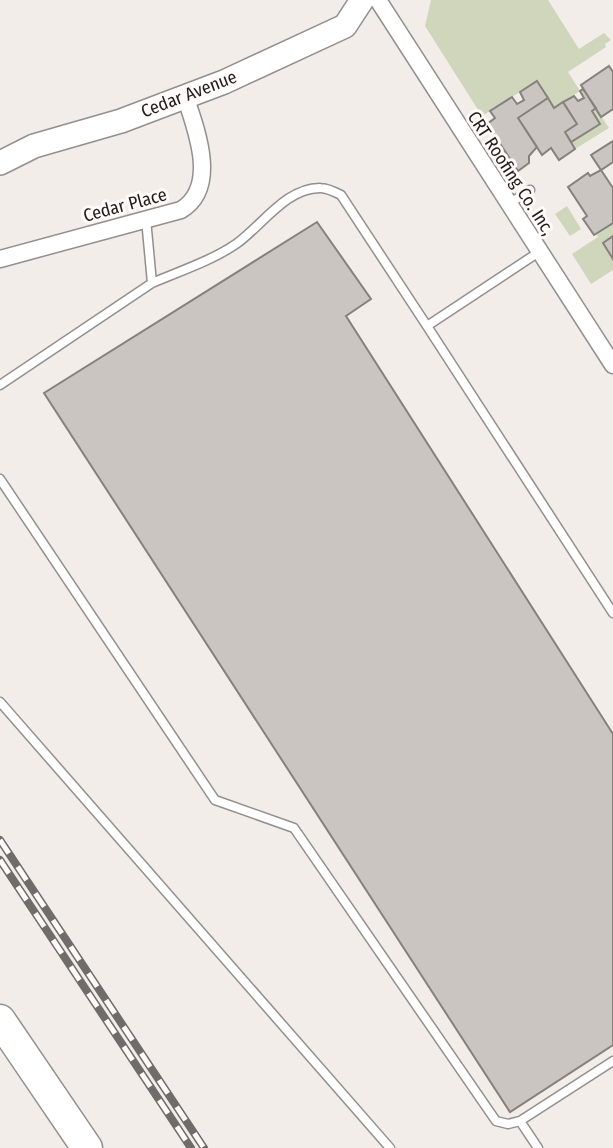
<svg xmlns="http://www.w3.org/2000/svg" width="613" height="1148" viewBox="0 0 613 1148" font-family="'Fira Sans Condensed',sans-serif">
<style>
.green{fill:#cfd6bc}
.building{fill:#cac5c1;stroke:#86817d;stroke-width:2}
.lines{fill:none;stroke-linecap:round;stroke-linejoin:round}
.service-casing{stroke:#948f8c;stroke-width:11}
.minor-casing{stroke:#948f8c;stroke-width:19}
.secondary-casing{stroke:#948f8c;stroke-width:26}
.motorway-casing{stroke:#948f8c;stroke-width:33}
.service{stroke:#fff;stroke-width:8}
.minor{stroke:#fff;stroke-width:16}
.secondary{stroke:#fff;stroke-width:23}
.motorway{stroke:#fff;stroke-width:30}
.rail-casing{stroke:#6f6d6a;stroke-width:8}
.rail{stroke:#fffaf7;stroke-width:5;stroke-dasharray:16;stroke-linecap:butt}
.labels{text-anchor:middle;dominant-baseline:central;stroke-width:6;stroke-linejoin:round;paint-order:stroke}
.street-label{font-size:18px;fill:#1e1d1b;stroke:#fffaf7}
</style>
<rect width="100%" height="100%" fill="#f2ede9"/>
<!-- green -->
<path class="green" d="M431,0H548L579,49L604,33L611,40L605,44L606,47L568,72L580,91L554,108L537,81L482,116L425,26Z
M596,108L609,128L575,149L571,142L600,124L592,111Z
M567,206L581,229L570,236L555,214Z
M613,222V236L603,243L613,259V270L591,284L572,254L598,237L596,234Z"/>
<!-- building -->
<path class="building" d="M609,66L613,72V109L601,117L581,85Z
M537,81L548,98L518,118L537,147L529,156V163L518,171L487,124L495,118L490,111L512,97L517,104L524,100L520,92Z
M583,89L596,108L592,111L600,124L571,142L565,132L577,124L563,102L574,96L578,101L584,98L580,91Z
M548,98L554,108L563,102L577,124L565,132L575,149L559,160L551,148L542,155L518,118Z
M613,141V162L601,170L591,155Z
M601,170L613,188V223L594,235L583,219L587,216L568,187L588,173L590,176Z
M317,222L371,299L346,316L613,734V1045L510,1112L44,393Z
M613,236V259L603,243Z"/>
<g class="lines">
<!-- service casing -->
<g class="service-casing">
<path id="service" d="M509,204L530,190
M146,219L152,283C180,271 211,261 236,244C261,227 286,187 321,188C327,188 335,192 341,195L427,326L539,252
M427,326L613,613
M0,385L152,283
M0,479L215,800L294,828L496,1121L508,1124L520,1121
M0,702L390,1148
M538,1148L520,1121L613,1061"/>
</g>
<!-- minor casing -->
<g class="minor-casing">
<path id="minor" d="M378,0L613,365
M0,259L181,210C219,187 196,129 185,96"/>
</g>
<!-- secondary casing -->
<g class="secondary-casing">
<path id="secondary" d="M0,163L34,146L121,121L224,82L345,26L362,0"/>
</g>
<!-- motorway casing -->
<g class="motorway-casing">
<path id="motorway" d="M0,1020L87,1148"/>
</g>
<!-- service -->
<use href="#service" class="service"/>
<!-- minor -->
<use href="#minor" class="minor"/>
<!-- secondary -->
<use href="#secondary" class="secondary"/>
<!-- motorway -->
<use href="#motorway" class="motorway"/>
<!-- rail casing -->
<g class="rail-casing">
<path id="rail" d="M0,840L204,1148
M0,860L191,1148"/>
</g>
<!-- rail -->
<use href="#rail" class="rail"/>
</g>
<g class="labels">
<!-- street labels -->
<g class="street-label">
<text transform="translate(189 94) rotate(-21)">Cedar Avenue</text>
<text transform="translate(511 173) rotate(57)">CRT Roofing Co. Inc,</text>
<text transform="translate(125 205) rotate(-15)">Cedar Place</text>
</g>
</g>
</svg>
